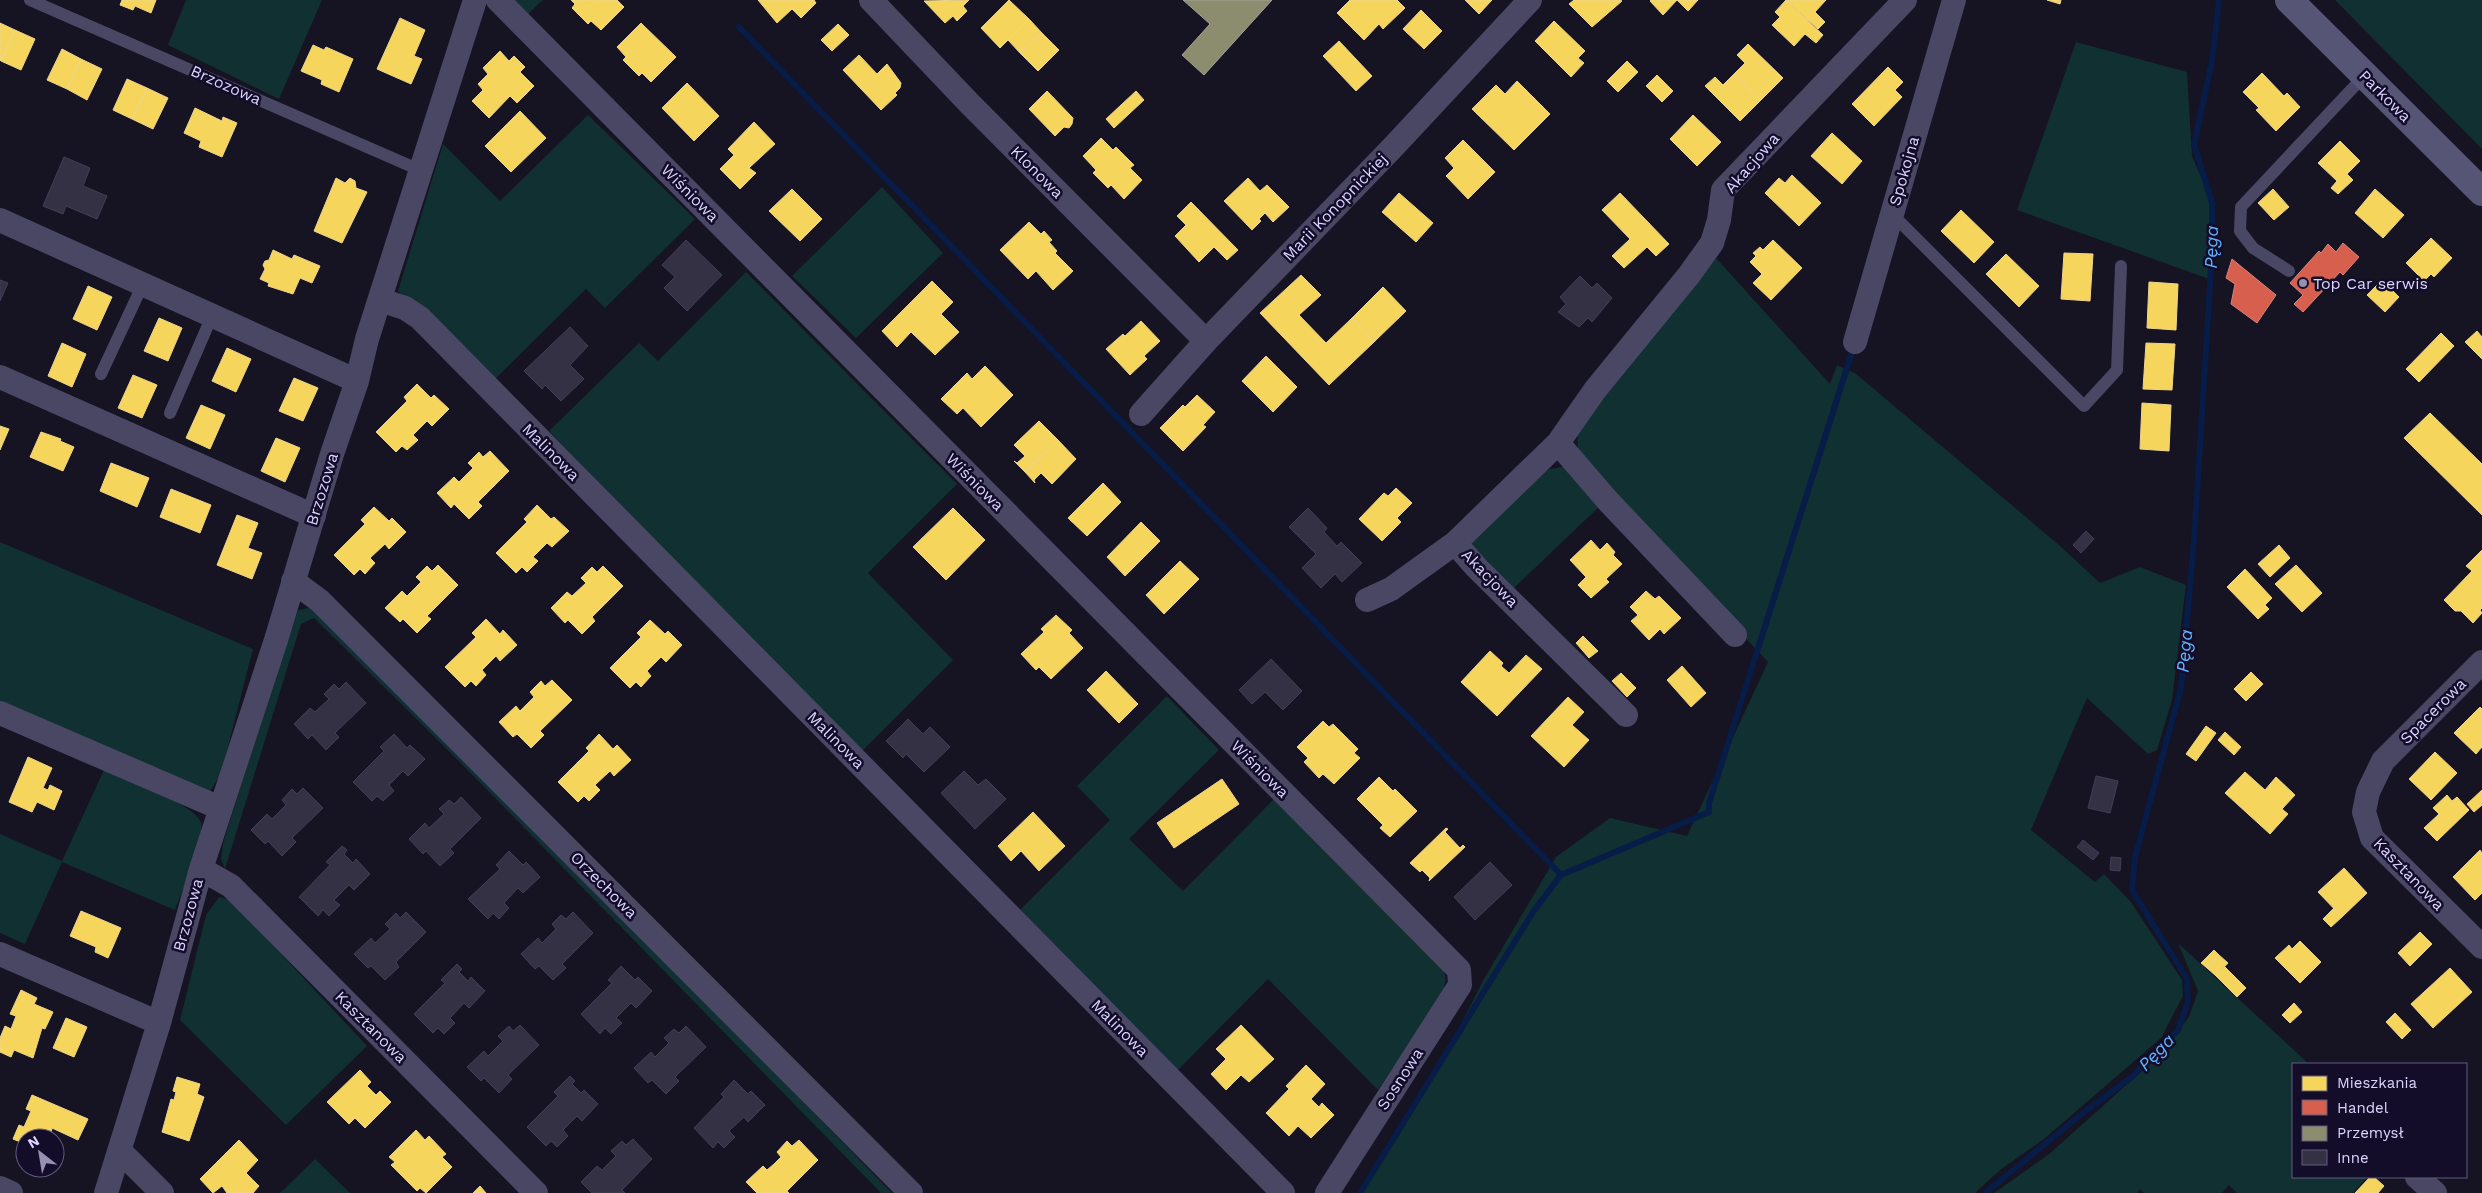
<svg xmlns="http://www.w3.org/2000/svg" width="2482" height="1193" viewBox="0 0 2482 1193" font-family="'Work Sans',sans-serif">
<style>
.green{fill:#103031}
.homes{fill:#f6d55c;stroke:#eed58d}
.shops{fill:#d6604d;stroke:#d88382}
.industry{fill:#8c8c6e;stroke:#a4a29a}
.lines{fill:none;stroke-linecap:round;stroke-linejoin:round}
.stream{stroke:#071c47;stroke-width:6}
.building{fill:#343145;stroke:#433e58}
.lane{stroke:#494764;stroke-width:12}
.street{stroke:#494764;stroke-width:24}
.secondary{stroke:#575576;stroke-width:28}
.poi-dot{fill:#9691b2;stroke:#130d29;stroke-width:2}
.labels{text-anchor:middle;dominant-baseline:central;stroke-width:5;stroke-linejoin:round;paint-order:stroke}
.street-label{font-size:16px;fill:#dbd5ff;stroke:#130d29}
.poi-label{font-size:16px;fill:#dbd5ff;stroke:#130d29;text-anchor:start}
.water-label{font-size:18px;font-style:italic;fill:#63b3ff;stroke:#130d29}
</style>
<rect width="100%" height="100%" fill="#161323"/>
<!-- green -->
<path class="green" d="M186,0H322L279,99L168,45Z
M514,0H543L528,14Z
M2335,0H2482V149Z
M2076,42L2187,72L2192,156L2210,198L2209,279L2017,210Z
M588,115L695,219L605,308L586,289L493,381L398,291L443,144L500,201Z
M882,187L943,253L856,338L792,276Z
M1716,258L1830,384L1837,365L1855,373L2059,545L2100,583L2140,567L2186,585L2172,700L2157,750L2148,754L2087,698L2031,830L2095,882L2104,874L2131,902L2182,980L2183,996L2161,1038L2044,1139L2000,1170L1975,1193H1360L1429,1086L1484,979L1556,857L1610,818L1687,836L1768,662L1612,495L1578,451L1577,428Z
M746,272L957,484L868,573L953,660L860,753L549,431L639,343L658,361Z
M1565,466L1603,503L1514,588L1469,544L1542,471Z
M0,542L253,649L221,774L209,793L0,708Z
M315,607L616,910L892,1193H881L456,758L314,618L301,624L225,869L221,859L223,843L288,636L298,610Z
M1167,696L1219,750L1129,839L1183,891L1275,798L1441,966C1448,978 1446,985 1440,997L1378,1090L1268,979L1176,1072L1017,913L1110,820L1077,786Z
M104,770C124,779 194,804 201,822C205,836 181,894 175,910L62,862L25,944L0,933V834L62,861Z
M219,897L231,900L367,1046L286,1125L180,1020L206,915Z
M2178,943L2309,1064H2293V1177H2367L2353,1193H2237L2229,1185L2222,1193H2144L2140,1189L2137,1193H1994L2048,1155L2161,1054L2189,1017L2198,991Z
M315,1159L350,1193H280Z"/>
<!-- homes -->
<path class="homes" d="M122,0H156L151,13L135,6L133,10L120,5Z
M571,0H596L580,16L572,8L575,4Z
M596,0H617L624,7L601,30L591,21L588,24L580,16Z
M758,0H814L816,3L801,18L792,9L777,23Z
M969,0L963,6L967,11L957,21L953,16L945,23L924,1Z
M1009,0L1029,19L1000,48L981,28Z
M1350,0H1397L1405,8L1383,29L1379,24L1364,40L1337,13Z
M1465,0H1492L1479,14Z
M1574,0H1620L1622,1L1592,27L1569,4Z
M1651,0H1698L1688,11L1677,0L1663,15L1650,1Z
M1786,0L1823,35L1816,43L1805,34L1794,46L1772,25L1780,17L1775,12Z
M1786,0H1826L1815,12L1825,22L1818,29Z
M2047,0H2061L2060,4Z
M1421,10L1442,31L1424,49L1403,29Z
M400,18L425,30L414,56L422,59L411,84L377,69Z
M1029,19L1042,33L1020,53L1008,40Z
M1554,21L1585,51L1578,58L1584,63L1571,77L1535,41Z
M0,23L15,30L1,61L0,60Z
M641,23L676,57L651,82L642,73L639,76L623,60L626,57L617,47Z
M838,24L849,35L832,51L821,40Z
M15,30L35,39L21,70L1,61Z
M1042,33L1059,50L1038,71L1020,53Z
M1339,41L1372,76L1356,91L1323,56Z
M1748,44L1783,78L1761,100L1734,74L1745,63L1737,55Z
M313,45L324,50L326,47L353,59L339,92L321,84L322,80L301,71Z
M62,49L81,59L67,89L47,80Z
M500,51L509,61L514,56L525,67L520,72L534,86L517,103L510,96L489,118L472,101L483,90L478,84L488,74L483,68Z
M859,55L877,74L887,64L901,83L900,88L895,93L897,95L881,110L843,70Z
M81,59L102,69L87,100L67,89Z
M1627,61L1638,72L1618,92L1607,81Z
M1888,67L1903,82L1895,90L1902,97L1874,126L1852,104Z
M2262,73L2284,96L2287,93L2300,107L2276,131L2256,110L2259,108L2243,92Z
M1734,74L1761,100L1740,121L1705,86L1715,77L1723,85Z
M1657,75L1673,91L1662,102L1646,86Z
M127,79L147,88L132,119L113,110Z
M1517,81L1550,114L1514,150L1472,109L1496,85L1505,94Z
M687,83L719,116L694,141L662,108Z
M147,88L168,98L153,129L132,119Z
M1047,91L1073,118L1072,124L1069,128L1064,127L1055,136L1029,109Z
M1136,91L1144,100L1114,128L1106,119Z
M195,108L222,121L223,117L237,123L222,157L199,147L201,141L184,133Z
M520,111L546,138L511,172L485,146Z
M1693,115L1721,142L1697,166L1670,139Z
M754,122L775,144L749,168L756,173L740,189L720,169L734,155L728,149Z
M1832,133L1862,161L1842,184L1811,156Z
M1101,138L1113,150L1116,147L1134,165L1130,168L1142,180L1124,199L1111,185L1108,188L1093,173L1096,170L1083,156Z
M1463,140L1495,172L1468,199L1446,176L1454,168L1445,158Z
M2340,141L2360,161L2347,174L2353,180L2338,194L2331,188L2337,181L2318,163Z
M1792,175L1821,203L1799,226L1765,193L1779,178L1785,183Z
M336,178L345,183L350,178L355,181L356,188L367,192L342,243L314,231Z
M1248,178L1260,191L1267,185L1289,207L1273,222L1265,213L1259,219L1261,221L1252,230L1224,201Z
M792,189L822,219L800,241L769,211Z
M2273,189L2289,207L2274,220L2258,203Z
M2375,189L2404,215L2383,238L2355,213Z
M1399,193L1433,223L1416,242L1382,212Z
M1620,193L1669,244L1656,256L1647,247L1624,268L1612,256L1630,239L1602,210Z
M1191,202L1238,250L1227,260L1214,247L1199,262L1175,236L1186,225L1177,216Z
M1961,210L1994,242L1974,263L1941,231Z
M1029,222L1041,234L1044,231L1052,240L1049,242L1057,251L1055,253L1073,271L1053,290L1036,271L1028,279L1000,250Z
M2431,238L2452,258L2434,277L2431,274L2424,281L2406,263Z
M1773,240L1802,268L1771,300L1753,283L1762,274L1750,262L1756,256L1753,253L1760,247L1763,250Z
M273,250L292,259L294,255L320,266L312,283L300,278L293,294L268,286L269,283L260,279L265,269L263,265L265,261L269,260Z
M2064,253L2093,254L2090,301L2061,299Z
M2006,254L2039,286L2019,307L1986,274Z
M1301,275L1321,295L1299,315L1326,343L1352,318L1374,342L1329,385L1260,313Z
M2382,280L2399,297L2385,312L2367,295Z
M932,281L953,302L941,314L959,332L935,355L911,332L897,347L882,331Z
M2149,282L2178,284L2176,330L2147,328Z
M88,286L112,297L97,330L73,319Z
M1383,287L1406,311L1374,342L1352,318Z
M159,318L182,328L168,361L144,351Z
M1141,321L1160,341L1144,356L1147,359L1130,375L1106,349L1123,334L1125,336Z
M2477,331L2482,337V359L2465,342Z
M2441,333L2454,346L2419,382L2406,369Z
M62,343L86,354L72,387L48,376Z
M2146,343L2175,344L2172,390L2143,389Z
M227,348L251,359L236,392L212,381Z
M1266,356L1297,387L1273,412L1242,381Z
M985,366L1013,395L981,427L963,408L957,414L941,399L967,373L972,379Z
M133,375L157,385L142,418L118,408Z
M294,378L318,388L303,421L279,411Z
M417,384L431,398L434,395L449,409L432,426L427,421L413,435L418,440L407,450L402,446L396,452L376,432L407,401L404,397Z
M1197,395L1215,412L1203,425L1206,427L1183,451L1160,428L1183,405L1185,407Z
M2142,403L2171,405L2169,451L2140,449Z
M201,405L225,415L210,449L186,438Z
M2430,413L2482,464V515L2404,438Z
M1039,421L1058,440L1025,472L1014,461L1017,463L1025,456L1014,445Z
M0,426L9,429L0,450Z
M41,432L61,439L60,441L74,447L63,471L30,457Z
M276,438L300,448L285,482L261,471Z
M1058,440L1076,459L1052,484L1041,473L1034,480L1035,483L1025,472Z
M490,451L509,471L478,502L482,506L469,519L454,504L451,508L437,493L454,477L459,482L473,468L468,463L479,452L483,457Z
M111,463L149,478L137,507L100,491Z
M1103,483L1121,502L1087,536L1068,518Z
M1396,488L1412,503L1397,518L1401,522L1382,541L1359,519L1384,493L1388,496Z
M171,489L211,505L200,533L160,517Z
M537,505L551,519L554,517L569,531L552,547L547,543L533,557L538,561L527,572L522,567L516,573L496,553L527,522L524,519Z
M374,507L389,521L392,518L406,532L389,549L385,544L370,558L375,563L365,574L360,569L354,575L334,555L365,524L361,520Z
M953,508L985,540L946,580L913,547Z
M237,515L258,523L248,548L262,553L252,579L217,565Z
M1141,522L1160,541L1125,576L1107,557Z
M1591,540L1600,550L1607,543L1615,552L1613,555L1622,564L1606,579L1609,582L1591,598L1578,585L1586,577L1570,560Z
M2279,545L2290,558L2270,577L2258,564Z
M2482,550V608L2480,610L2482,613L2473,623L2461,611H2455L2444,600L2472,571L2466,566Z
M1180,561L1199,579L1164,614L1146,595Z
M438,565L458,585L427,616L431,619L417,633L403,619L400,622L385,608L402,591L407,596L421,582L416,577L427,566L432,571Z
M2296,565L2322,593L2302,612L2275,584Z
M603,566L623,586L592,617L595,621L582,634L568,620L565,623L551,608L567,592L572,596L586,583L581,578L592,567L597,572Z
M2245,569L2272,598L2265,605L2269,609L2258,619L2227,587Z
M1646,591L1655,599L1659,596L1681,618L1664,634L1660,629L1649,640L1631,621L1638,615L1630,607Z
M1056,615L1072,630L1069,633L1083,648L1051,679L1039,667L1036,670L1021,654L1044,632L1041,629Z
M486,619L500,634L503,630L517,645L500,661L496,656L482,670L486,675L476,686L471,681L465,687L445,667L476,637L472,633Z
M650,620L665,634L668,631L682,645L666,662L661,657L647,671L651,676L641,687L636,682L630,688L610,668L641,637L637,633Z
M1583,636L1598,651L1589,658L1576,643Z
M1490,651L1503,663L1501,666L1509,673L1526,655L1542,669L1497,716L1461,682Z
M1682,666L1706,693L1691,707L1667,680Z
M1106,671L1138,704L1119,723L1087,690Z
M2251,672L2263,684L2246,701L2234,689Z
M1621,673L1636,688L1627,697L1612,681Z
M552,680L572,700L540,731L544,735L531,748L517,734L513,737L499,722L516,706L520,711L534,697L530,692L541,681L545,686Z
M1568,697L1584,712L1572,725L1589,740L1564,767L1531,736Z
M2480,707L2482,709V747L2476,754L2454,733Z
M1323,721L1329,727L1333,724L1358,749L1354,753L1360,758L1334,784L1323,774L1319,778L1304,762L1308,758L1297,747Z
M2206,726L2216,733L2196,761L2186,754Z
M2225,732L2241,747L2234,755L2218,740Z
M599,734L613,749L617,745L631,760L614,776L610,771L595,785L600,790L589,801L584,796L578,802L558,782L589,751L586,748Z
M2435,752L2457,773L2431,800L2409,779Z
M28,757L52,768L43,788L48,790L50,785L62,791L54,810L37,802L32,812L9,802Z
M2245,772L2265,790L2276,777L2295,795L2282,809L2288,814L2270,834L2225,793Z
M1379,777L1393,791L1395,789L1417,811L1390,837L1380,828L1383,825L1357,799Z
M1222,779L1239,804L1174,848L1157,823Z
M2482,790V805L2474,812L2467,804Z
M2447,795L2452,801L2457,797L2469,810L2437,841L2424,828L2439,814L2433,808Z
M1033,812L1065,846L1039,871L1021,851L1011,861L998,846Z
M1446,828L1448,829L1445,832L1460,848L1463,845L1465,847L1429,881L1430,878L1422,870L1420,872L1410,863Z
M2480,850L2482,853V893L2475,900L2453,877Z
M2344,868L2367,893L2342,917L2318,892Z
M2334,908L2342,917L2331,927L2323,919Z
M81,911L121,928L108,958L95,952L96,947L70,936Z
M2420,932L2432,944L2410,966L2398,953Z
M2300,941L2321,962L2300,983L2275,958L2289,945L2292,949Z
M2214,950L2219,955L2207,968L2201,963Z
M2219,955L2228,963L2216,976L2207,968Z
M2225,967L2246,988L2237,997L2216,976Z
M2450,968L2472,992L2433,1028L2411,1004Z
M21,990L37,998L34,1004L53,1012L45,1029L42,1028L33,1058L14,1050L11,1057L0,1052V1038L5,1026L11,1029L16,1016L10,1014Z
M2294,1003L2302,1012L2290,1023L2282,1015Z
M2395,1013L2411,1030L2402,1039L2386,1022Z
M66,1018L87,1027L74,1057L53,1048Z
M1241,1025L1274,1059L1249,1082L1241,1075L1226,1090L1211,1074L1226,1059L1216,1049Z
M1306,1065L1325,1084L1311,1099L1319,1107L1322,1103L1334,1115L1311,1138L1298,1126L1289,1136L1266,1113L1289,1089L1286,1086Z
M360,1070L371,1082L367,1086L376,1095L380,1091L391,1102L365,1128L355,1118L349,1124L327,1102Z
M177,1077L200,1084L197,1094L204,1097L189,1141L162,1132L171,1099L174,1100L176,1092L173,1091Z
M32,1095L88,1119L78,1140L52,1128L50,1138H25V1144L13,1139L19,1125L24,1127L31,1111L26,1109Z
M416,1130L425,1140L429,1136L446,1154L442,1157L452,1167L426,1193L420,1188L417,1191L391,1165L395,1162L389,1157Z
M239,1140L258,1160L246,1173L259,1186L253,1193H227L222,1186L213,1193L200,1179Z
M799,1140L818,1160L787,1191L789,1193H757L746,1182L763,1166L767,1170L774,1164L781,1157L777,1152L787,1141L792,1146Z
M2370,1177H2374L2384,1186L2378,1193H2355Z
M480,1186L486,1193H473Z"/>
<!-- shops -->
<path class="shops" d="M2343,243L2359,257L2343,275L2340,272L2303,312L2294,304L2303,295L2290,283L2319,251L2321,253L2328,244L2336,252Z
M2232,259L2276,295L2257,323L2231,304L2235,284L2226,278Z"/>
<!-- industry -->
<path class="industry" d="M1183,0H1272L1204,75L1182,55L1210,24Z"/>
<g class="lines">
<!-- stream -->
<path class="stream" d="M739,27L1561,875
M1360,1193L1533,912L1561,875L1709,812V803L1852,352
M1985,1193L2083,1113L2133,1076L2178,1030L2188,1002L2187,979L2132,890L2135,857L2181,688L2194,540L2213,237L2212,203L2194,144L2212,61L2219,0"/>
</g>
<!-- building -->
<path class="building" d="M64,157L90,168L83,186L107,196L97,219L66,206L63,214L43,206Z
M686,240L722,275L687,311L664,288L675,277L662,265Z
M1580,276L1592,288L1597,283L1612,298L1592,322L1588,318L1579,327L1558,312L1566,304L1560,297Z
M0,280L8,283L0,301Z
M570,327L588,346L570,365L584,379L561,401L545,385L542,389L524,371Z
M1308,508L1327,528L1324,532L1337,546L1341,542L1362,563L1342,582L1335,574L1321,588L1302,568L1316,554L1289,527Z
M2086,531L2094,539L2081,553L2073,545Z
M1271,659L1302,691L1283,710L1265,692L1252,704L1239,690Z
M346,682L366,703L335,733L339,737L326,750L312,735L308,739L294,724L310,708L315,712L329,699L324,694L334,684L339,689Z
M908,719L923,734L930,727L950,747L924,772L906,754L903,758L886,741Z
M394,734L407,748L410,745L425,759L408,776L403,771L389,785L394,791L383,801L377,796L372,801L353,782L384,751L380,747Z
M964,771L978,785L986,779L1006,799L975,829L941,793Z
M2096,776L2118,781L2110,813L2088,808Z
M303,788L323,808L292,838L296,842L282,856L268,841L265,844L251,830L267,814L272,819L286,805L282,800L292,789L297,794Z
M461,797L481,818L450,849L454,853L440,866L426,851L423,854L409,839L425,823L429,828L444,814L439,809L449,800L454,804Z
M2083,840L2099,853L2093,860L2077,847Z
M342,846L347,850L344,854L353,863L356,859L370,874L354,890L349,885L334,900L340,905L329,916L323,910L318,916L299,897L330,865L326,862Z
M509,851L523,865L526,862L540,877L523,893L518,888L504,903L509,908L499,919L493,913L488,919L468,899L500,869L496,865Z
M2111,857L2121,858L2120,871L2110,870Z
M1490,862L1512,885L1475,920L1454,897Z
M406,912L426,932L396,962L399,967L385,980L371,966L368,968L354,954L371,938L375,943L390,929L385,924L396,913L400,918Z
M573,912L593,933L562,964L566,968L553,980L539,966L535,969L521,954L538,938L542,943L556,929L552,924L561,915L566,919Z
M457,964L462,969L459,972L468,981L471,977L485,991L469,1008L464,1003L450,1018L455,1023L444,1034L438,1028L433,1033L414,1014L445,983L441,980Z
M621,966L635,980L638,977L652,991L636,1008L631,1003L616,1018L622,1023L611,1034L605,1028L600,1034L581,1014L612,983L608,980Z
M520,1025L539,1045L508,1075L512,1079L499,1093L484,1078L481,1081L467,1067L484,1051L488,1056L503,1041L498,1036L509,1026L513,1031Z
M686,1026L706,1047L675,1077L679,1081L666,1094L652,1080L648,1083L634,1068L651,1052L655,1057L669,1043L664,1038L674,1029L679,1033Z
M570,1076L575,1081L572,1084L581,1093L584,1090L598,1104L582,1121L577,1116L563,1130L568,1136L557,1147L551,1141L546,1146L527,1127L558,1096L554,1092Z
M734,1080L748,1094L751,1091L765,1105L748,1122L744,1117L729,1131L735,1137L724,1148L718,1142L713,1148L694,1128L724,1097L721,1094Z
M633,1139L652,1159L622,1190L625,1193H592L581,1182L597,1166L602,1170L616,1156L611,1151L622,1141L626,1145Z"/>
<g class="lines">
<!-- lane -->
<path class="lane" d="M30,0L422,171
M1892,214L2084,406L2117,370L2121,266
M2289,271L2253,248L2240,231L2241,207L2365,75
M101,374L143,284
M170,413L212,316"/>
<!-- street -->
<path class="street" d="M498,0L1459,970L1460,985L1327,1193
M871,0L969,103L1206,341
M0,220L357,381
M380,300L405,308L420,318L1283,1193
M1855,342L1954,0
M0,377L314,516
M1141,414L1206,341L1395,145L1530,0
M1558,443L1455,543L1477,568L1626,715
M293,581L320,601L911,1193
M1367,600L1391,589L1455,543
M1735,635L1608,501L1558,443L1595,390L1689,275L1712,243L1719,220L1723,190L1905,0
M2482,662L2383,761L2368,792L2364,812L2372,838L2482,947
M0,713L220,808
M201,869L231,886L536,1193
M0,954L159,1023
M120,1151L162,1193
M2417,1177L2435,1193
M0,1188L11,1193
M106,1193L159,1023L201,869L276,640L332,454L357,381L367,339L475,0"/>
<!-- secondary -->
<path class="secondary" d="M2289,0L2482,192"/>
</g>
<!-- markers -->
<circle class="poi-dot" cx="2303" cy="283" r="5"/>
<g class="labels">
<!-- street labels -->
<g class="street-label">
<text transform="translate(226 85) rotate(24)">Brzozowa</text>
<text transform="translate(2385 96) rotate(45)">Parkowa</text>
<text transform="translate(1752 163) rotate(-49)">Akacjowa</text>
<text transform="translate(1904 171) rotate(-74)">Spokojna</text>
<text transform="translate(1037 172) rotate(45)">Klonowa</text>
<text transform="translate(690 193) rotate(45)">Wiśniowa</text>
<text transform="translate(1335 207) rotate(-46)">Marii Konopnickiej</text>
<text transform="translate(551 452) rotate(45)">Malinowa</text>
<text transform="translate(975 482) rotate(45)">Wiśniowa</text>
<text transform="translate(322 489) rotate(-73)">Brzozowa</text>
<text transform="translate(1490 578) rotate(46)">Akacjowa</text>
<text transform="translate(2433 711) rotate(-45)">Spacerowa</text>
<text transform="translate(836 740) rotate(45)">Malinowa</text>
<text transform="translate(1260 769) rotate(45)">Wiśniowa</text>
<text transform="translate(2409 874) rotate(46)">Kasztanowa</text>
<text transform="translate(604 885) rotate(45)">Orzechowa</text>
<text transform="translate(188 915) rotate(-75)">Brzozowa</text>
<text transform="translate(371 1027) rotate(45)">Kasztanowa</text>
<text transform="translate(1120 1028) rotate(45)">Malinowa</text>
<text transform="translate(1400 1079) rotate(-57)">Sosnowa</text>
</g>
<!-- poi labels -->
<g class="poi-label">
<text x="2313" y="283">Top Car serwis</text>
</g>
<!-- water labels -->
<g class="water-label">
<text transform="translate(2211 247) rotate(-88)">Pęga</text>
<text transform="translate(2184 651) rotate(-85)">Pęga</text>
<text transform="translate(2156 1052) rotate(-46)">Pęga</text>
</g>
</g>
<!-- legend -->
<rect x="2292" y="1063" width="175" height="115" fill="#130d29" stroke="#635d7f"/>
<rect x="2302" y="1076" width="25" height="15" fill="#f6d55c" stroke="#635d7f"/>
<text x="2337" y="1088" font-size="15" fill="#dbd5ff">Mieszkania</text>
<rect x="2302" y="1100" width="25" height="15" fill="#d6604d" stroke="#635d7f"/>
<text x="2337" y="1113" font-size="15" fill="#dbd5ff">Handel</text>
<rect x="2302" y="1126" width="25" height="15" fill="#8c8c6e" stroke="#635d7f"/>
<text x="2337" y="1138" font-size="15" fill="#dbd5ff">Przemysł</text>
<rect x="2302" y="1150" width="25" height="15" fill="#343145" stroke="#635d7f"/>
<text x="2337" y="1163" font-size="15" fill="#dbd5ff">Inne</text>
<!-- north arrow -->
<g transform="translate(40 1153) rotate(329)"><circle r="24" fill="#130d29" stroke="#635d7f"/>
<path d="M0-4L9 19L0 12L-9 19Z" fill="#9691b2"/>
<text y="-8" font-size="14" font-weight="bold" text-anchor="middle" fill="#dbd5ff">N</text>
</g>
</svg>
